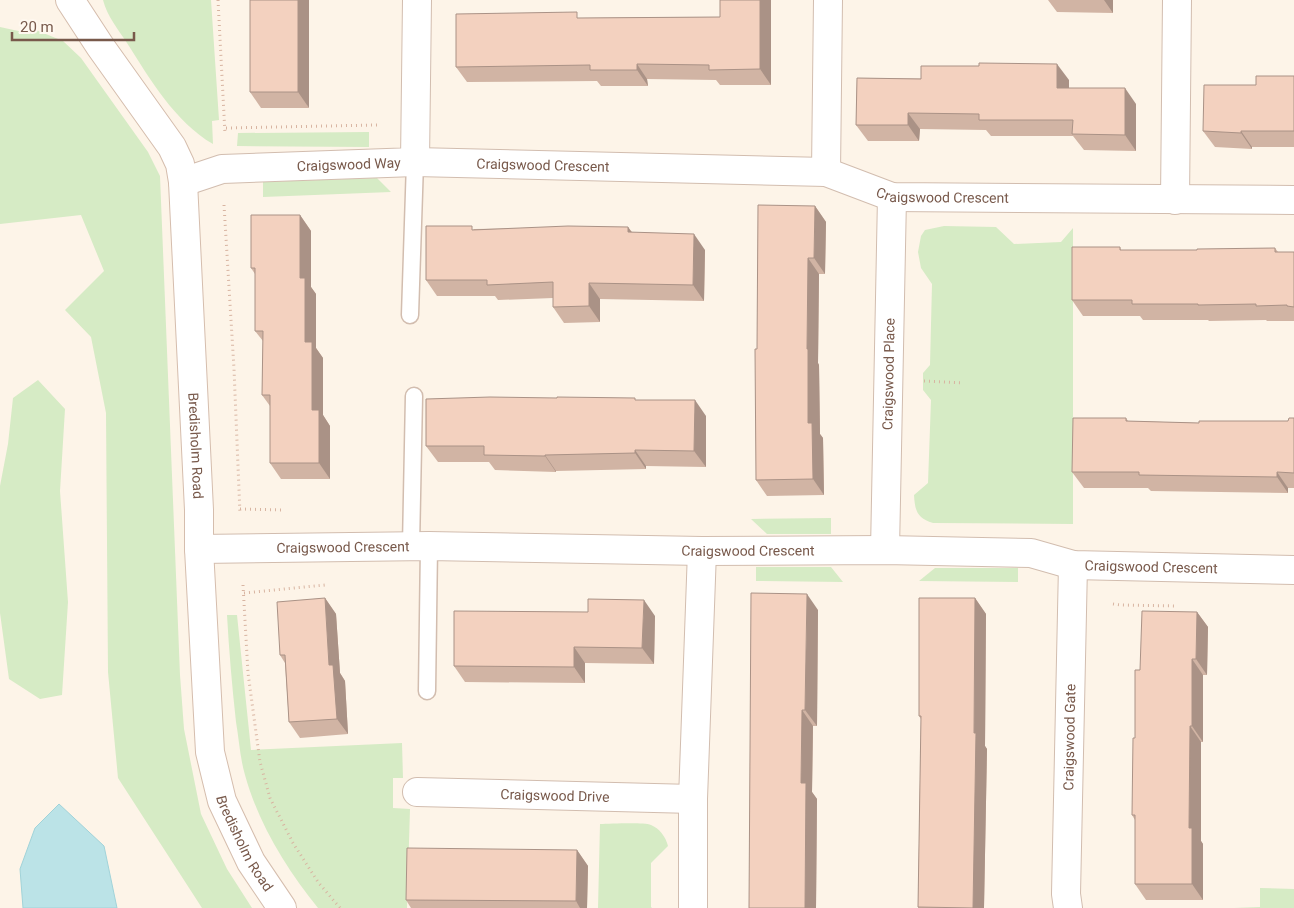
<svg xmlns="http://www.w3.org/2000/svg" width="1294" height="908" viewBox="0 0 1294 908" font-family="Roboto,sans-serif">
<style>
.green{fill:#d6ebc5}
.water{fill:#bbe3e7;stroke:#a1d3d9}
.lines{fill:none;stroke-linecap:round;stroke-linejoin:round}
.lane-casing{stroke:#d2bdaf;stroke-width:19}
.street-casing{stroke:#d2bdaf;stroke-width:30}
.secondary-casing{stroke:#d5bdad;stroke-width:30}
.path{stroke:#d8b4a1;stroke-width:3;stroke-dasharray:1 4;stroke-linecap:butt}
.lane{stroke:#fff;stroke-width:16}
.street{stroke:#fff;stroke-width:28}
.secondary{stroke:#fff;stroke-width:28}
.wall{fill:#d1b4a4}
.shaded-wall{fill:#aa9286}
.building{fill:#f3d1bf;stroke:#aa9286}
.labels{text-anchor:middle;dominant-baseline:central;stroke-width:5;stroke-linejoin:round;paint-order:stroke}
.street-label{font-size:14px;fill:#78594b;stroke:#fff8ef}
</style>
<rect width="100%" height="100%" fill="#fdf4e8"/>
<!-- green -->
<path class="green" d="M103,0H211L219,120L212,121L213,144C175,122 150,79 127,43C118,29 107,16 103,0Z
M0,27L23,32L36,30L63,41L81,58L148,152L160,176L180,675L184,729L201,814L227,869L252,908H202L118,778L108,672L106,413L91,337L65,310L104,271L81,215L0,224Z
M369,132V147L237,146L238,133Z
M377,178L391,192L263,197V182Z
M944,226L996,227L1014,244L1061,242L1073,228V524L933,523C917,518 915,511 914,495L928,483L931,400L923,390V373L930,365L932,284L921,268L918,252L921,236L925,230Z
M38,380L65,409L60,491L68,602L62,695L40,699L9,679L0,613V486L8,444L13,398Z
M831,518V534H767L751,519Z
M756,567H831L843,582L756,581Z
M935,568H1018V582L919,581Z
M227,615H237L251,750L402,743L403,778H393V808L410,809L407,908H318C287,870 258,823 245,775C240,758 239,739 236,722C232,686 229,651 227,615Z
M600,824C610,824 643,822 651,825C659,828 666,837 668,846L651,863V907L652,908H598Z
M1260,888L1294,889V908H1234L1260,907Z"/>
<!-- water -->
<path class="water" d="M59,804L104,846L117,908H23L20,869L35,828Z"/>
<g class="lines">
<!-- lane casing -->
<g class="lane-casing">
<path id="lane" d="M410,315L415,162
M411,546L414,396
M427,691L429,546"/>
</g>
<!-- street casing -->
<g class="street-casing">
<g id="street">
<path id="s1" d="M415,162L826,172L892,197L1294,200"/>
<path d="M826,172L828,0"/>
<path id="s2" d="M183,182L222,169L415,162L417,0"/>
<path d="M1175,200L1177,0"/>
<path id="s3" d="M199,549L429,546L702,551L885,550L1031,553L1073,565L1294,570"/>
<path id="s4" d="M885,550L892,197"/>
<path id="s5" d="M417,792L693,799"/>
<path d="M693,908V799L702,551"/>
<path id="s6" d="M1068,908L1066,894L1073,565"/>
</g>
</g>
<!-- secondary casing -->
<g class="secondary-casing">
<g id="secondary">
<path id="s7" d="M70,0L100,46L172,147L180,164L183,182L199,510V549L210,752L222,801L251,862L282,908"/>
</g>
</g>
<!-- path -->
<path class="path" d="M218,0L225,134
M226,128L377,125
M224,205L234,369L240,514
M924,381L963,383
M240,509L282,510
M243,585L248,673L260,762L270,798L293,843L318,882L340,908
M244,593L325,585
M1113,604L1121,605L1177,606"/>
<!-- lane -->
<use href="#lane" class="lane"/>
<!-- street -->
<use href="#street" class="street"/>
<!-- secondary -->
<use href="#secondary" class="secondary"/>
</g>
<!-- wall -->
<path class="wall" d="M250,0L309,108H261L250,92Z
M720,0H771V85H720L716,80L647,79L648,86H601L597,81L467,82L456,67L581,18L720,17Z
M1048,0H1113V13L1057,12Z
M1294,76V147H1252V149L1215,147L1203,131L1256,85Z
M857,78L1069,80V88L1136,104V151L1084,150L1073,136H991L986,130L920,129L919,141H868L856,125Z
M815,206L826,222L825,274H819L818,363L819,365L820,434L823,438L824,495L767,496L756,480L757,349Z
M300,215L311,231V287L316,294V348L323,358V415L330,426V479H281L270,463V406L262,395L263,341L255,331V274L251,268Z
M628,227L632,232L705,250L704,301L600,299V322L564,323L553,307V298L498,300L495,296H437L426,280L474,229Z
M1120,247L1121,250H1197L1275,248L1278,252H1294V321H1267L1266,320L1209,321L1208,320H1143L1140,316H1083L1072,300Z
M636,400L706,416V467L646,466V469L556,471V472L495,470L489,462H438L426,446Z
M1126,418L1128,421L1199,423L1288,421L1294,418V488H1288V493L1151,491L1148,488H1084L1072,472Z
M325,598L336,614L340,673L345,681L348,734L300,738L289,722L285,663L280,655Z
M975,598L986,614L985,746L987,749L984,908H918V907L921,719L919,716Z
M818,610L817,726H813L812,792L817,799L816,908H749Z
M1197,612L1208,627L1207,675H1203V742H1201V841L1203,844V900H1146L1135,884V820L1132,815L1135,738L1140,670Z
M655,616L654,664L585,663V683L465,682L454,666Z
M577,850L588,866L587,908H411L406,900Z"/>
<!-- shaded-wall -->
<path class="shaded-wall" d="M298,0H309V108L298,92Z
M760,0H771V85L760,69Z
M1104,0H1113V13Z
M637,64L647,79L648,86L637,70Z
M1057,64L1069,80V104L1057,88Z
M1125,88L1136,104V151L1125,135Z
M908,113L920,129L919,141L908,125Z
M1241,131L1252,147V149L1241,133Z
M815,206L826,222L825,274L814,258Z
M300,215L311,231V287L316,294V348L323,358V415L330,426V479L319,463L312,410L305,342L300,278Z
M628,227L639,243L628,232Z
M694,234L705,250L704,301L693,285Z
M808,258L819,274L818,363L819,365L820,434L823,438L824,495L813,479L808,423L807,349Z
M589,283L600,299V322L589,306Z
M695,400L706,416V467L694,451Z
M635,450L646,466V469L635,453Z
M545,455L556,471V472L545,456Z
M1277,472L1288,488V493L1277,477Z
M807,594L818,610L817,726L805,710Z
M325,598L336,614L340,673L345,681L348,734L337,719L329,665Z
M975,598L986,614L985,746L987,749L984,908H973Z
M644,600L655,616L654,664L642,648Z
M1197,612L1208,627L1207,675L1196,659Z
M574,647L585,663V683L574,667Z
M1192,659L1203,675V742L1192,726Z
M802,710L813,726L812,792L817,799L816,908H805L801,783Z
M1190,726L1201,742V841L1203,844V900L1192,884L1189,828Z
M577,850L588,866L587,908H580L576,901Z"/>
<!-- building -->
<path class="building" d="M250,0H298V92H250Z
M720,0H760V69L709,70V65L637,64V70H590V65L456,67V14L577,12V18L720,17Z
M979,63L1057,64V88H1125V135L1072,134L1073,120H979V114L908,113V125H856L857,78L921,79V66H979Z
M1256,76H1294V131H1241V133L1203,131L1204,85H1256Z
M758,205L815,206L814,258H808L807,349H808V423H812L813,479L756,480L755,349H757Z
M251,215H300V278H305V342H312V410H319V463H270V395H262L263,331H255V268H251Z
M426,226H472V230L568,226L628,227V232L694,234L693,285L589,283V306L553,307V282L487,285V280H426Z
M1072,247H1120V250H1197V249L1275,248V252H1294V307L1287,306V305L1256,306V304L1198,305V304H1132V300H1072Z
M490,397L557,398V397L635,398V400H695L694,451L635,450V453L545,455V456L484,455V446H426V399Z
M1073,418H1126V421L1199,423V421H1288L1289,418H1294V473L1277,472V477L1139,475V472H1072Z
M751,593L807,594L805,710H802L801,783H806L805,908H749Z
M325,598L329,665H333L337,719L289,722L285,655H280L277,602Z
M919,598H975L974,733H976L973,908L918,907L921,716H919Z
M588,599L644,600L642,648L574,647V667L454,666V611L588,612Z
M1142,611L1197,612L1196,659H1192V726H1190L1189,828H1192V884H1135V815H1132L1133,738H1135V670H1140Z
M407,848L577,850L576,901L406,900Z"/>
<g class="labels">
<!-- street labels -->
<g class="street-label">
<text stroke="none"><textPath href="#s2" startOffset="168">Craigswood Way</textPath></text>
<text stroke="none"><textPath href="#s1" startOffset="128">Craigswood Crescent</textPath></text>
<text stroke="none"><textPath href="#s1" startOffset="532">Craigswood Crescent</textPath></text>
<text stroke="none"><textPath href="#s4" startOffset="176">Craigswood Place</textPath></text>
<text stroke="none"><textPath href="#s7" startOffset="480">Bredisholm Road</textPath></text>
<text stroke="none"><textPath href="#s3" startOffset="144">Craigswood Crescent</textPath></text>
<text stroke="none"><textPath href="#s3" startOffset="549">Craigswood Crescent</textPath></text>
<text stroke="none"><textPath href="#s3" startOffset="954">Craigswood Crescent</textPath></text>
<text stroke="none"><textPath href="#s6" startOffset="171">Craigswood Gate</textPath></text>
<text stroke="none"><textPath href="#s5" startOffset="138">Craigswood Drive</textPath></text>
<text stroke="none"><textPath href="#s7" startOffset="885">Bredisholm Road</textPath></text>
</g>
</g>
<!-- scale -->
<path d="M12 32v8h122v-8" fill="none" stroke="#78594b" stroke-width="2.5"/>
<text x="20" y="32" font-size="15" fill="#78594b" stroke="#fff8ef" stroke-width="4" paint-order="stroke">20 m</text>
</svg>
